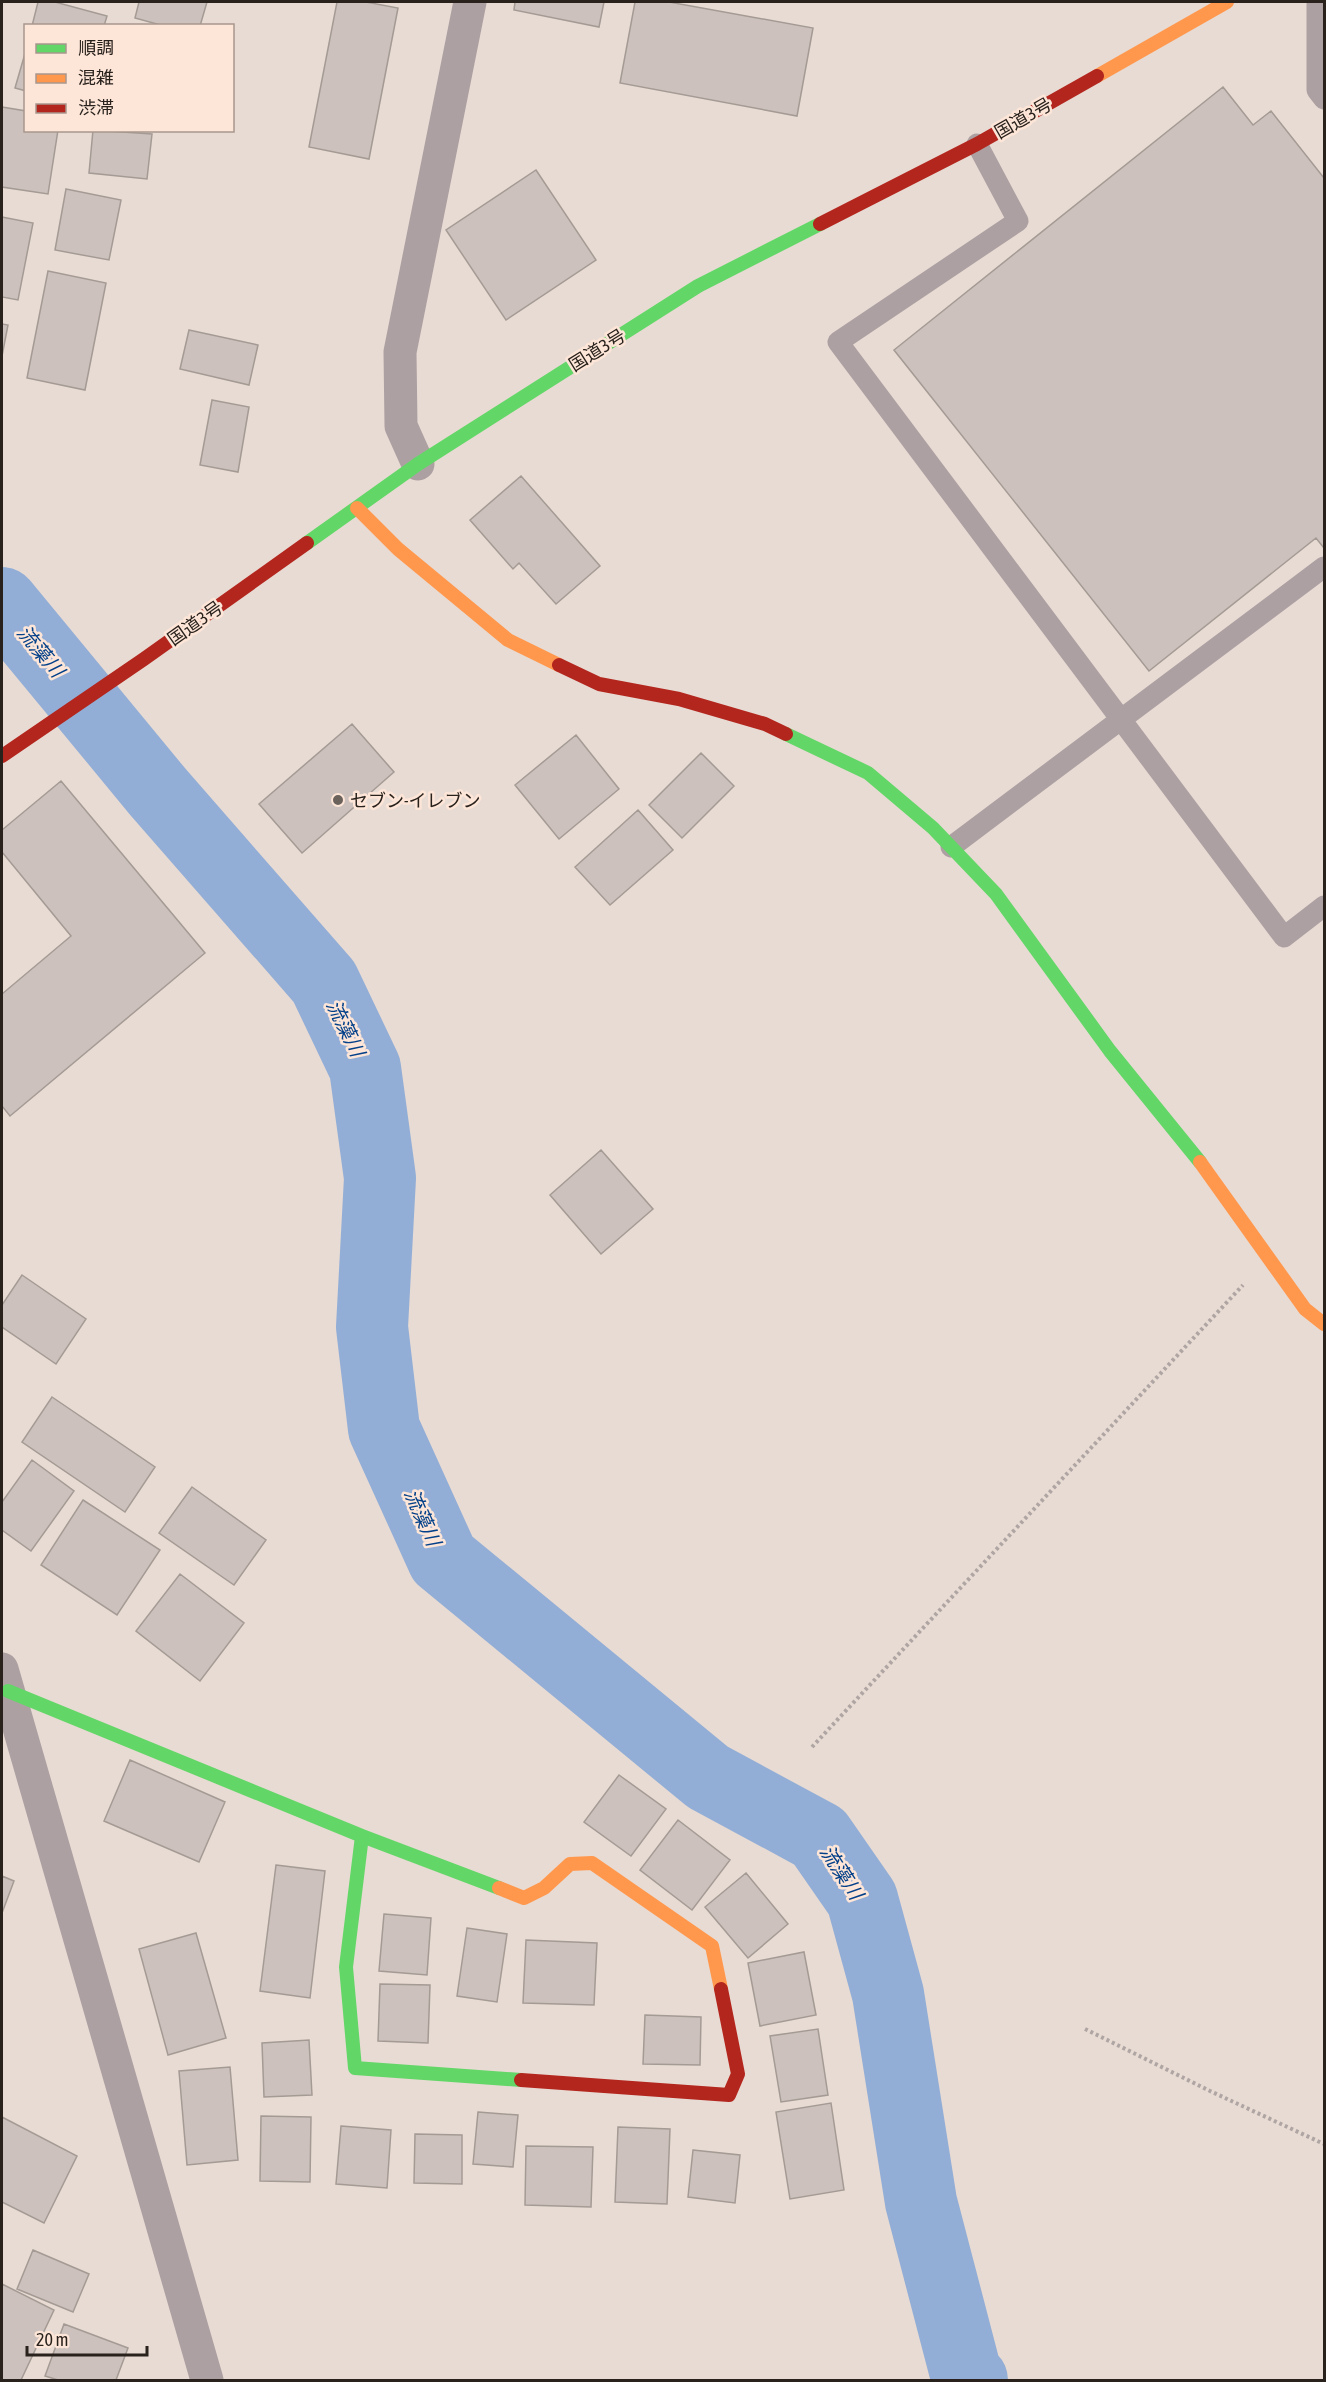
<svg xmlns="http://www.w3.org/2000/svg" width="1326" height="2382" viewBox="0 0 1326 2382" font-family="'Asap Condensed','Noto Sans JP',sans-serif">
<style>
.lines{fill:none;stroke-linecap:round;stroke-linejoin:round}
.river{stroke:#93aed6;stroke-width:72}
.building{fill:#ccc1bc;stroke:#a59b95;stroke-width:1.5}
.path{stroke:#afa5a3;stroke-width:4;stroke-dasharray:3 3;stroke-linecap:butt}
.lane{stroke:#ada0a2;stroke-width:21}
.street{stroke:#ada0a2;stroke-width:33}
.fast{stroke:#63d668;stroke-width:14}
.slow{stroke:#ff974d;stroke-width:14}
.jam{stroke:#b3261e;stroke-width:14}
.poi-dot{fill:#6c625c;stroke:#fde6d8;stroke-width:2}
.labels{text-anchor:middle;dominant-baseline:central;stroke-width:5;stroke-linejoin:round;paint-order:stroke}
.street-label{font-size:18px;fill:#29211c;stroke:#fde6d8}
.poi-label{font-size:18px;fill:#29211c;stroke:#fde6d8;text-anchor:start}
.water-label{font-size:20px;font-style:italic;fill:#034089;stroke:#fde6d8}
</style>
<rect width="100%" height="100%" fill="#e8dbd3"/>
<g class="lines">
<!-- river -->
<path class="river" d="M2,603L158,792L324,982L365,1068L380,1178L372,1327L384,1429L443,1559L708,1777L819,1837L862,1899L888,1994L921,2202L967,2378L972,2380"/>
</g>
<!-- building -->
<path class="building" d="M38,2H55L107,16L104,26H32Z
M139,2H207L200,26H164L135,18Z
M337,2H366L398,8L369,159L309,147Z
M515,2H604L599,27L514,10Z
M635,2H669L813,28L797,116L620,83Z
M26,50V91L15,88Z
M1223,87L1253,125L1271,111L1324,178V548L1316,538L1149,671L894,350Z
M2,107L26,111V130H58L48,194L2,187Z
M93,130L152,134L147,179L89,173Z
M536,170L596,260L506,320L446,230Z
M66,189L121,200L109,260L55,250Z
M2,217L33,223L18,300L2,297Z
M48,271L106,283L85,390L27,378Z
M2,324L8,325L2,356Z
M189,330L258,345L249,385L180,369Z
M212,400L249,407L238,472L200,465Z
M521,476L600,566L556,604L519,563L513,569L470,520Z
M352,724L394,772L302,853L259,804Z
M576,735L619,789L559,839L515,785Z
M701,753L734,786L682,838L649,805Z
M61,781L205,953L10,1116L2,1106V994L71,936L2,852V830Z
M638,810L673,850L610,905L575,867Z
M601,1150L653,1209L601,1254L550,1195Z
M22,1275L86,1319L56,1364L2,1327V1305Z
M52,1397L155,1467L125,1512L22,1442Z
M32,1460L74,1491L31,1551L2,1530V1502Z
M192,1487L266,1540L234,1585L159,1533Z
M83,1500L160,1550L117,1615L41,1565Z
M180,1574L244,1623L200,1681L136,1631Z
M130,1760L225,1802L199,1862L104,1821Z
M619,1775L666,1809L631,1856L584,1822Z
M678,1820L730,1860L692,1910L640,1870Z
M276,1865L325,1871L310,1998L260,1991Z
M746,1873L788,1924L748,1958L705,1907Z
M2,1876L14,1881L2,1913Z
M384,1914L431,1918L427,1975L379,1971Z
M467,1928L507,1934L497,2002L457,1996Z
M196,1933L226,2038L168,2055L139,1949Z
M526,1940L597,1943L594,2005L523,2003Z
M804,1952L816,2015L760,2026L748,1963Z
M380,1984L430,1985L428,2043L378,2041Z
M645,2015L701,2017L700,2065L643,2064Z
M818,2029L828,2095L781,2102L770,2036Z
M309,2040L312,2095L264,2097L262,2043Z
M230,2067L238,2160L187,2165L179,2071Z
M831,2103L844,2190L790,2199L776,2112Z
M478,2112L518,2115L513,2167L473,2164Z
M261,2116L311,2117L310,2182L260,2181Z
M2,2117L77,2156L44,2223L2,2202Z
M341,2126L391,2130L387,2188L336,2184Z
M618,2127L670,2129L667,2204L615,2202Z
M415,2134L462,2135V2184L414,2183Z
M526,2146L593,2147L591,2207L525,2205Z
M693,2150L740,2155L735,2203L688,2197Z
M33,2250L89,2274L73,2312L17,2289Z
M2,2284L54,2310L21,2380H2Z
M64,2324L128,2348L116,2380H58L45,2376Z"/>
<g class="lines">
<!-- path -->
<path class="path" d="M812,1747L1243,1285
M1085,2029L1210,2091L1324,2144"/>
<!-- lane -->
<path class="lane" d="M1317,2V90L1324,99
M977,144L1018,221L838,342L1284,937L1324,906
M951,847L1324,567"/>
<!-- street -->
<path class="street" d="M418,464L401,426L400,352L470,2
M2,1669L207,2380"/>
<!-- fast -->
<path class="fast" d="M307,543L418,464L698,286L820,224
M786,734L868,773L933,828L996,894L1110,1051L1200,1162
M8,1691L362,1836L499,1888
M362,1836L346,1967L355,2068L521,2080"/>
<!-- slow -->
<path class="slow" d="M1097,76L1227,2
M357,508L398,549L508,640L559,665
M1200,1162L1305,1309L1324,1324
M499,1888L524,1898L544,1888L570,1864L592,1863L712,1946L721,1989"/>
<!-- jam -->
<path class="jam" d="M820,224L977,144L1097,76
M559,665L599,684L679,699L765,724L786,734
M2,756L144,659L307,543
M521,2080L729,2095L738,2074L721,1989"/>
</g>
<!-- markers -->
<circle class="poi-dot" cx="338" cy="800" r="6"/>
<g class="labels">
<!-- street labels -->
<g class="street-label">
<text transform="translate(1023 118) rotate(-30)">国道3号</text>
<text transform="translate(597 350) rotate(-32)">国道3号</text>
<text transform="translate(195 623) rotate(-35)">国道3号</text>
</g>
<!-- poi labels -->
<g class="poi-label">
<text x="350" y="800">セブン-イレブン</text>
</g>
<!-- water labels -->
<g class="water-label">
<text transform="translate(41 651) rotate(50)">流藻川</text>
<text transform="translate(346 1028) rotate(64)">流藻川</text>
<text transform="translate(423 1517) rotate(66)">流藻川</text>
<text transform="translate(842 1872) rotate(57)">流藻川</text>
</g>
</g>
<!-- border -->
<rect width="1326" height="2382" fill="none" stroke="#29211c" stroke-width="6"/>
<!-- legend -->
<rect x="24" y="24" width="210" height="108" fill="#fde6d8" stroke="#a8978d" stroke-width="1.5"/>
<rect x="36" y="44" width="30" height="9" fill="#63d668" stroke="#a8978d" stroke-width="1.5"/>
<text x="78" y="54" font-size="18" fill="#29211c">順調</text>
<rect x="36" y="74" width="30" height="9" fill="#ff974d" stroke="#a8978d" stroke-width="1.5"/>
<text x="78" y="84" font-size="18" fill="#29211c">混雑</text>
<rect x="36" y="104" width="30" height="9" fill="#b3261e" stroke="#a8978d" stroke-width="1.5"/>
<text x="78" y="114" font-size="18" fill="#29211c">渋滞</text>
<!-- scale -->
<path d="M27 2346v9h120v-9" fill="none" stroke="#29211c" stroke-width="3"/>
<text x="36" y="2346" font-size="18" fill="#29211c" stroke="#fde6d8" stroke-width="4.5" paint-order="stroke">20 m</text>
</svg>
